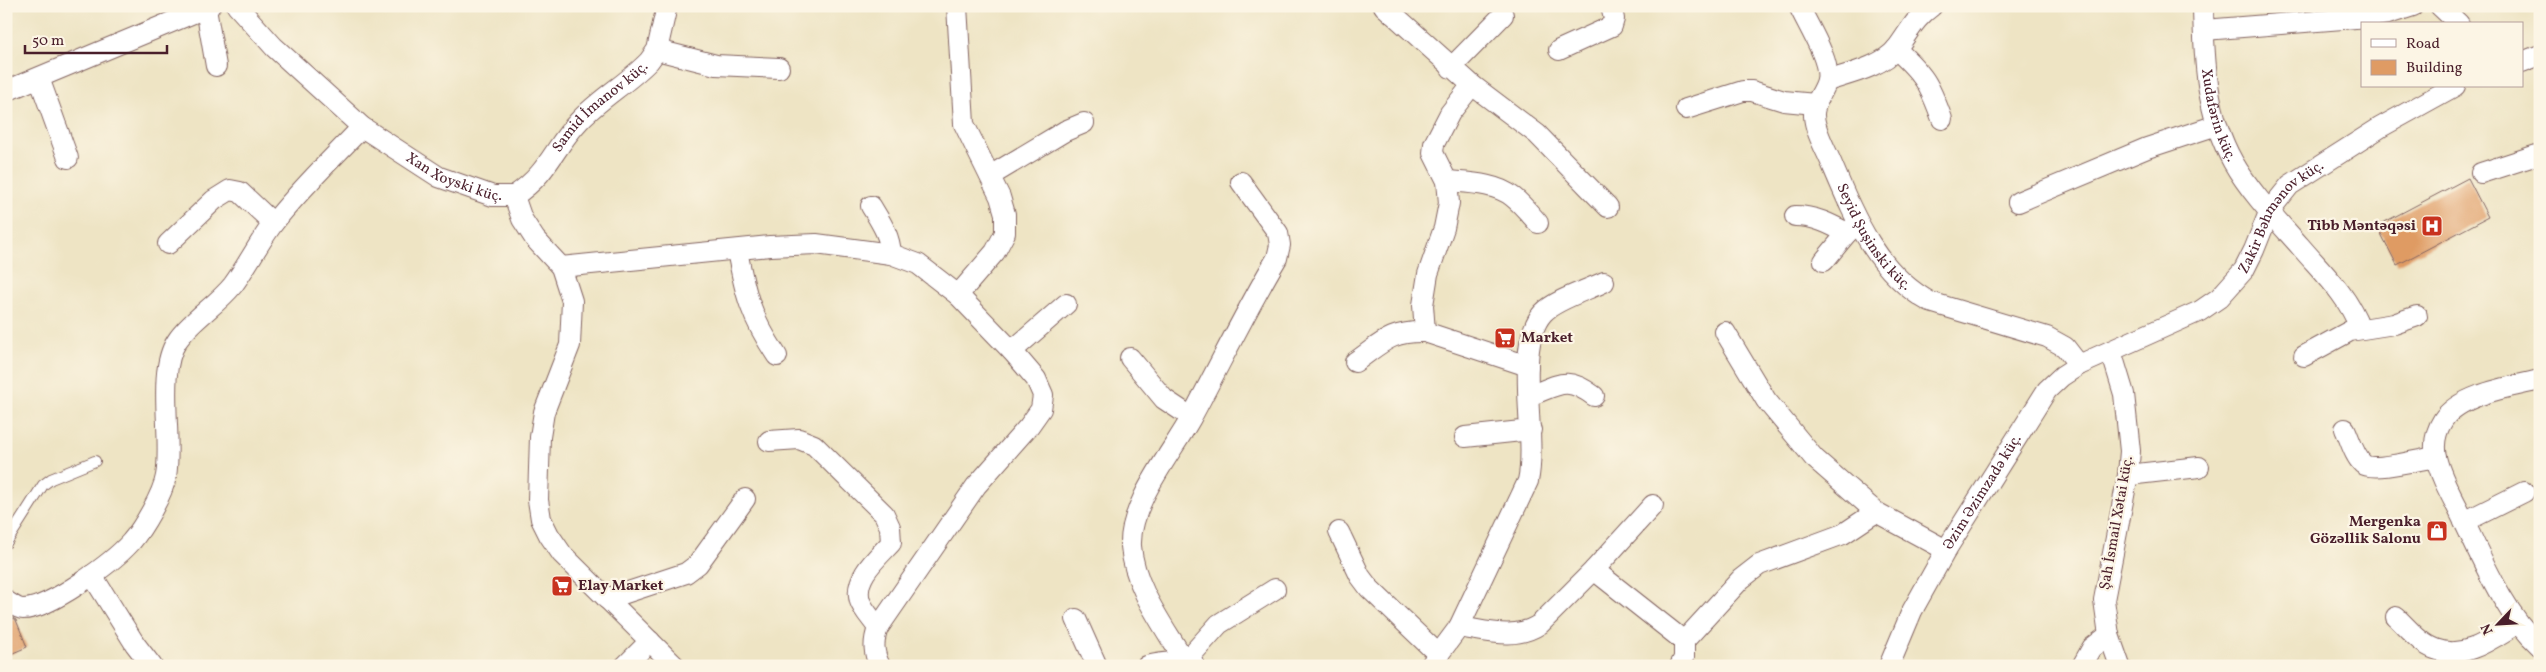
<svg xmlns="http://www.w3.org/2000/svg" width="2546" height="672" viewBox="0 0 2546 672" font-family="Vollkorn,serif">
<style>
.building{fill:#df9b64}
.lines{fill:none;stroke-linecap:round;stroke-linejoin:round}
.service-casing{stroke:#836461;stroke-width:12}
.minor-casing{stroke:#836461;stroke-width:22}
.service{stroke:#fff;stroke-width:10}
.minor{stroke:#fff;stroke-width:20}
.labels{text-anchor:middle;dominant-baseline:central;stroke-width:4.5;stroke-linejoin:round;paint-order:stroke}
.street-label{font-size:15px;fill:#4a1f2b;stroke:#fcf5e5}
.poi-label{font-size:15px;font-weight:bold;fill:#4a1f2b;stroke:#fcf5e5;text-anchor:end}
</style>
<rect width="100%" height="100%" fill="#fcf5e5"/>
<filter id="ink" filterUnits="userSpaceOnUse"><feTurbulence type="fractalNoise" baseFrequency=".02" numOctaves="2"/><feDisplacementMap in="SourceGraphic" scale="10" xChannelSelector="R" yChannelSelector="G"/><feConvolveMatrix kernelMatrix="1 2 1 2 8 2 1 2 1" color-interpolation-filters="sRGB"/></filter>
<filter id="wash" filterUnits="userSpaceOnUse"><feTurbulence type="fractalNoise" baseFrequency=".0096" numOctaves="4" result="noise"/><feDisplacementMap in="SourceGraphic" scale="20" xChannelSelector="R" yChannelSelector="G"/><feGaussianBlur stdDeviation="1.12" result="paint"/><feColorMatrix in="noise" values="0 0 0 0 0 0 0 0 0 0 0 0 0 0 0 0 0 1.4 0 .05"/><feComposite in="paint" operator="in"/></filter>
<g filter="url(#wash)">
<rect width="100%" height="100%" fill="#eee4c4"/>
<g id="blocks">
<!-- building -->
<path class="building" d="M2468,178L2488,217L2397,265L2377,226Z
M6,615L16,620L27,647L6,656Z"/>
</g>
</g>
<g filter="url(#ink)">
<use href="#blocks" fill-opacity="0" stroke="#836461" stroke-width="1"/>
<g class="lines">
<!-- service casing -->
<g class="service-casing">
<path id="service" d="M6,543L43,485L51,479L95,461"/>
</g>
<!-- minor casing -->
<g class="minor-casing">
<g id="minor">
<path id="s1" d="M237,6L274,47L362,127L439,177L493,196H514"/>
<path d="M957,6L964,124L1000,197L1005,214V233L995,252L958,295"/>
<path d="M1384,6L1472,85L1537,134L1608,207"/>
<path id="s2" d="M1799,6C1807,24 1831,61 1827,80C1824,93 1813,102 1814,116C1815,131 1825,148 1831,162C1854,216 1876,272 1930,302L2047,337L2065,347L2079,365"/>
<path id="s3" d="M2203,6C2204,60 2206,114 2233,162C2250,192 2277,220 2300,246C2323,273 2347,294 2360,328"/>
<path d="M2440,6L2459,24"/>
<path d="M206,9L216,66"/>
<path d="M2204,30L2368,17L2388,14L2413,6"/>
<path d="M1896,49C1924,75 1929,83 1942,119"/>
<path d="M657,50L716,65L779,68"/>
<path d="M1559,50L1612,26L1614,19L1611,6"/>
<path d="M2522,62L2540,55"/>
<path d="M1451,68L1503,15"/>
<path d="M39,78L68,158"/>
<path d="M1827,81C1848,74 1882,67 1897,48C1909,32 1915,18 1932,6"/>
<path d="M1472,85L1450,113L1434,144L1433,153L1447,181L1449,203L1444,228L1428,274L1423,305L1425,332L1528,366"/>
<path d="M6,91L210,6"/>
<path d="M1686,109L1743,91H1752L1784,101L1815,104"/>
<path d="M2481,173L2540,154"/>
<path d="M990,176L1065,131L1084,123"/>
<path d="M1447,181C1468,183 1496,183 1513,197C1522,204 1530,214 1538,223"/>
<path d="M1241,182L1278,233L1280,245L1277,258C1246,310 1220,364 1191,418C1171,454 1129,504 1131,546C1134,588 1165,627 1185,662L1219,624L1275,589"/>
<path d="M514,196L522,219L535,239L561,267L572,301L570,345L544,412L540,437L538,500L541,519L549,535L562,554L675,666"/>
<path id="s4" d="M514,196C550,172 553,148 579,121C600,98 628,83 649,61L657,50L667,6"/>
<path d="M2018,202L2147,148L2217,125"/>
<path d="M871,206C880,221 890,235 891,254"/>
<path d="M1795,216C1815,216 1830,224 1847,233"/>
<path d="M168,244L214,200L230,190L240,192L273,223"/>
<path d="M737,250C745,294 751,317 777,356"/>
<path d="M1824,261L1847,233L1856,225"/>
<path d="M561,267L770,246L816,244L891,254L918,264L958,295L1012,351L1036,379L1043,395L1041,409L1029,426L976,486L878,628C873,642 873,652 880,666"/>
<path d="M1725,332L1766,400L1814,458L1876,512L1946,550"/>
<path d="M1012,351L1066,304"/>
<path d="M2111,351L2124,394L2130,451L2128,475L2104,600L2109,635L2120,666"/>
<path d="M2304,356L2350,331L2394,324L2417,316"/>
<path d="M1130,358L1164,399L1191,417"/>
<path d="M1355,362C1382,343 1390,331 1425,332"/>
<path d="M2540,380C2511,387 2460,394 2443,420C2436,431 2433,443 2436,457C2440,476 2451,495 2460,513C2481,556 2503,613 2540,646"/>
<path d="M1529,396C1559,385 1566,375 1594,396"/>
<path d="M2345,429C2350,439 2354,456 2363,464C2373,472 2421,459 2436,457"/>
<path d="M1465,437L1531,430"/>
<path d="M769,441L799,439L814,445L884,514L890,527L891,543C877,558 853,578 860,601C863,610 873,620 878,628"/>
<path d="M2128,475L2199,467"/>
<path d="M2464,522L2524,492"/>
<path d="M1339,532L1360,576L1369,588L1439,655"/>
<path d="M1594,570L1653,505"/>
<path d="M92,575L135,644L152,666"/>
<path d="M607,599L686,573L698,564L745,499"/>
<path d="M6,601C11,604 18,609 23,609C50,609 113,562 131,542C143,528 163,494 166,476C173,438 156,372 177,341C190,321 217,305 233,285C247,266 258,244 272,225C299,190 332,159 362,127"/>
<path d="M2396,617C2408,628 2420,644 2435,649C2465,661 2494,637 2518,623"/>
<path d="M1076,619L1097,666"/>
<path d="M1459,627C1487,631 1515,641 1540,624L1594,570L1684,641L1741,579L1759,565L1843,534L1876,512"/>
<path d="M625,666L650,641"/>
<path d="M1147,666C1163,662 1179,660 1194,665"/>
<path d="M1430,666L1459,627L1528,481C1538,436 1513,346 1543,313C1555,300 1587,290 1604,282"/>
<path d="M1680,666L1684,658V641"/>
<path id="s5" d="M1889,666L1912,611L1946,550L2047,390L2062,376L2079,365L2200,311L2219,298L2244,270L2254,250L2270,210L2290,185L2381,127L2455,86"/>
<path d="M2082,666L2092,648L2109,635"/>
</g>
</g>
<!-- service -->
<use href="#service" class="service"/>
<!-- minor -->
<use href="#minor" class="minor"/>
</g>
</g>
<!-- icons -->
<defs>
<g id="hospital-square" transform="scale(1.125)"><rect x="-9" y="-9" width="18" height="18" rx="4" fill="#c8321e" stroke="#fcf5e5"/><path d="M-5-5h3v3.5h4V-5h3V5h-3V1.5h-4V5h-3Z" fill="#fff"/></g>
<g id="supermarket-square" transform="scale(1.125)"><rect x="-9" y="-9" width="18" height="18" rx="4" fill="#c8321e" stroke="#fcf5e5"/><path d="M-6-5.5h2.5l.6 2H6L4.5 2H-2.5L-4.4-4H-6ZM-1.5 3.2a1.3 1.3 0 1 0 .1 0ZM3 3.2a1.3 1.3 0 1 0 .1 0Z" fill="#fff"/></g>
<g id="shop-square" transform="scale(1.125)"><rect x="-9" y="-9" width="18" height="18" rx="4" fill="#c8321e" stroke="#fcf5e5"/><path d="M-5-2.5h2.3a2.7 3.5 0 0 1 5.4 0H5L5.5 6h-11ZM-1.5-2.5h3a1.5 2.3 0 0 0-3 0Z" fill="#fff"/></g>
</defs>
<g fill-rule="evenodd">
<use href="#hospital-square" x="2432" y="226"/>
<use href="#supermarket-square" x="1505" y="338"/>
<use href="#shop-square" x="2437" y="531"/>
<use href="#supermarket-square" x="562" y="586"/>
</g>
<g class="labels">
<!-- street labels -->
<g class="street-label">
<text stroke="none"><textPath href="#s4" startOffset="125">Samid İmanov küç.</textPath></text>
<text stroke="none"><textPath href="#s3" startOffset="111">Xudafərin küç.</textPath></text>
<text stroke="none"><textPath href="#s1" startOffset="280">Xan Xoyski küç.</textPath></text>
<text stroke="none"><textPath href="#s5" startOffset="619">Zakir Bəhmənov küç.</textPath></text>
<text stroke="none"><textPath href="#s2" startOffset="255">Seyid Şuşinski küç.</textPath></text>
<text stroke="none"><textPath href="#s5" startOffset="198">Əzim Əzimzadə küç.</textPath></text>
<text transform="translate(2117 523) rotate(-80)">Şah İsmail Xətai küç.</text>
</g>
<!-- poi labels -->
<g class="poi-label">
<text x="2416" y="226">Tibb Məntəqəsi</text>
<text x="1521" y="338" text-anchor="start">Market</text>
<text x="2421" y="522">Mergenka<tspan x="2421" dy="17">Gözəllik Salonu</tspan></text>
<text x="578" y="586" text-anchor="start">Elay Market</text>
</g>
</g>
<!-- margin -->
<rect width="2546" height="672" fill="none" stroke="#fcf5e5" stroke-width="25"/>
<!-- legend -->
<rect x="2361" y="22" width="162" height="65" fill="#fcf5e5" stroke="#b59f9b"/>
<rect x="2371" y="39" width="25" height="8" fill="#ffffff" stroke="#b59f9b"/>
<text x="2406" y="48" font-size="15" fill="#4a1f2b">Road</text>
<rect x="2371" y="60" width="25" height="15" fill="#df9b64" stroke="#b59f9b"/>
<text x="2406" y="72" font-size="15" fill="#4a1f2b">Building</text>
<!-- north arrow -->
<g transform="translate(2498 624) rotate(245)" stroke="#fcf5e5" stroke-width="4" paint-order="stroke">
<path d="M0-4L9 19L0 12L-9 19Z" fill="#4a1f2b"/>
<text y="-8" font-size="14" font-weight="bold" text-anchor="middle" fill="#4a1f2b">N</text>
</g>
<!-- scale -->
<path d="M25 45v8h142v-8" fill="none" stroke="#4a1f2b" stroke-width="2.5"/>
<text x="32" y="45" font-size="15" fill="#4a1f2b" stroke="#fcf5e5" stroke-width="4" paint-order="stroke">50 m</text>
</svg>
